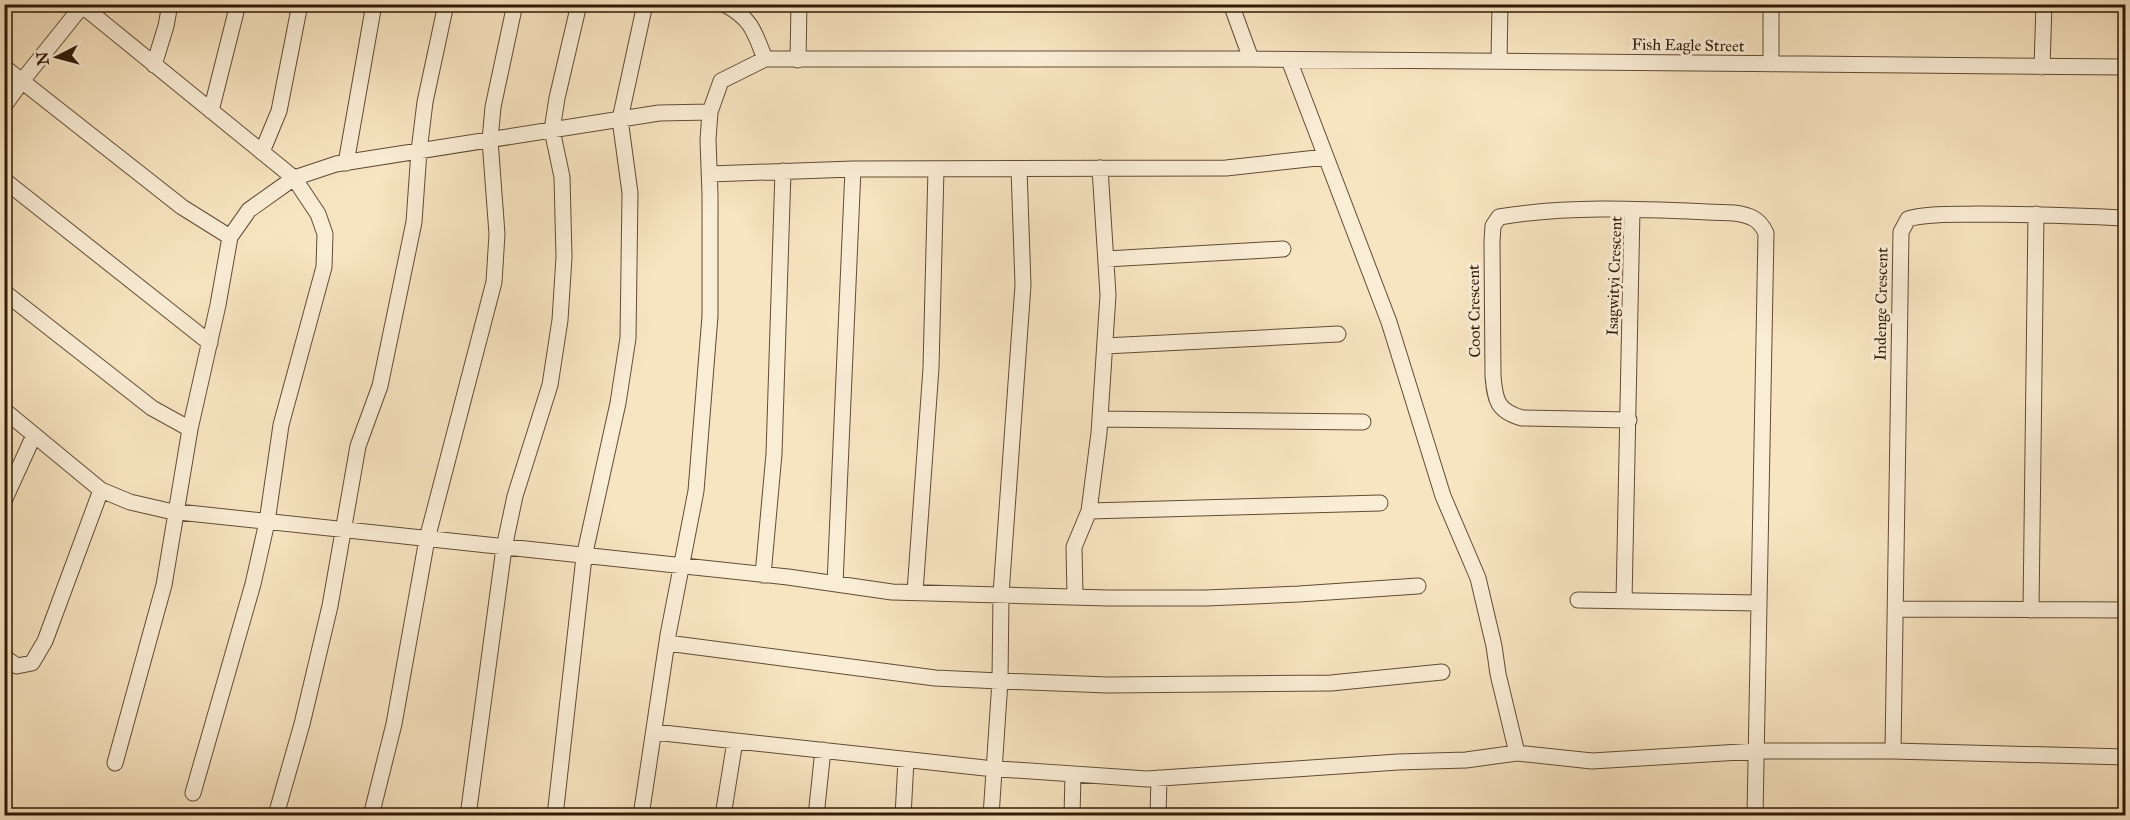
<svg xmlns="http://www.w3.org/2000/svg" width="2130" height="820" viewBox="0 0 2130 820" font-family="'IM FELL Great Primer',serif">
<style>
.lines{fill:none;stroke-linecap:round;stroke-linejoin:round}
.minor-casing{stroke:#624c34;stroke-width:17}
.minor{stroke:#faedd6;stroke-width:15}
.labels{text-anchor:middle;dominant-baseline:central;stroke-width:6;stroke-linejoin:round;paint-order:stroke}
.street-label{font-size:16px;fill:#311a06;stroke:#faedd6}
</style>
<rect width="100%" height="100%" fill="#f7e4c0"/>
<filter id="stains"><feTurbulence type="fractalNoise" baseFrequency=".00333" numOctaves="4"/><feColorMatrix values="0 0 0 0 .2 0 0 0 0 .09 0 0 0 0 .02 0 0 0 .5 -.17"/></filter>
<radialGradient id="worn" r=".72"><stop offset=".6" stop-color="#630" stop-opacity="0"/><stop offset="1" stop-color="#630" stop-opacity=".3"/></radialGradient>
<g class="lines">
<!-- minor casing -->
<g class="minor-casing">
<path id="minor" d="M80,4L294,178L318,214L325,234L324,267L281,425L267,522L253,584L193,793
M724,4C752,19 754,31 765,59
M1231,4L1251,59
M798,60L799,4
M1289,60L1389,322L1443,496L1478,578L1494,646L1498,674L1517,753
M1499,61L1500,4
M1771,64V4
M154,65L166,26L170,4
M4,67L182,207L230,237
M2042,67L2044,4
M4,106L22,81L82,6
M211,111L238,4
M262,152L279,111L300,4
M346,163L374,4
M710,174L853,169L1226,168L1326,157
M4,180L210,343
M1106,259L1283,249
M4,292L152,408L190,429
M1105,346L1338,334
M4,410L101,490L130,502L169,511L788,577L892,592L1108,598H1206L1299,594L1418,586
M1100,419L1363,422
M1629,420L1522,418C1497,411 1495,400 1493,376L1492,241L1493,226L1499,217C1576,204 1656,210 1734,213C1749,215 1759,218 1766,233L1755,816
M4,501L34,435
M1089,511L1380,503
M763,575L774,454L783,171
M835,584L853,169
M915,592L931,368L936,169
M1075,596L1074,547L1089,511L1099,433L1108,295L1100,168
M1578,600L1759,603
M1624,601L1632,210
M1896,609L2126,610
M2031,610L2036,214
M667,643L935,678L1000,681L1108,685L1331,683L1442,672
M4,657L17,666L32,663L45,641L101,490
M654,732L985,768L1147,779L1398,762L1466,760L1517,753L1592,761L1757,751H1893L2126,757
M1893,751L1901,232L1908,219C1930,213 1954,215 1977,214C2027,214 2076,216 2126,218
M115,763L164,585L190,429L218,305L230,237L249,210L294,178L336,164L659,113L710,112
M276,815L302,724L330,606L358,446L380,386L414,222L419,151L425,102L446,4
M371,816L394,724L427,539L494,282L497,234L490,140L493,107L515,4
M468,816L504,548L515,496L550,385L560,320L564,257L562,177L552,130L557,98L579,4
M555,816L584,557L618,403L628,338L630,193L620,119L645,4
M641,816L668,635L696,491L710,316V195L708,140L710,112L721,81L765,59H1251L2126,67
M723,816L735,741
M816,816L823,750
M903,816L906,760
M991,816L1000,681L1001,594L1023,285L1019,169
M1072,816L1073,774
M1158,816L1159,778"/>
</g>
<!-- minor -->
<use href="#minor" class="minor"/>
</g>
<g class="labels">
<!-- street labels -->
<g class="street-label">
<text transform="translate(1688 45) rotate(1)">Fish Eagle Street</text>
<text transform="translate(1614 276) rotate(-88)">Isagwityi Crescent</text>
<text transform="translate(1881 304) rotate(-89)">Indenge Crescent</text>
<text transform="translate(1474 311) rotate(-91)">Coot Crescent</text>
</g>
</g>
<!-- margin -->
<rect width="2130" height="820" fill="none" stroke="#f7e4c0" stroke-width="24"/>
<rect x="6" y="6" width="2118" height="808" fill="none" stroke="#311a06" stroke-width="3"/>
<rect x="12" y="12" width="2106" height="796" fill="none" stroke="#311a06" stroke-width="1.5"/>
<!-- north arrow -->
<g transform="translate(57 57) rotate(264)" stroke="#faedd6" stroke-width="4.5" paint-order="stroke">
<path d="M0-4.5L10 22L0 15L-10 22Z" fill="#311a06"/>
<text y="-9" font-size="16" font-weight="bold" text-anchor="middle" fill="#311a06">N</text>
</g>
<rect width="100%" height="100%" filter="url(#stains)"/>
<rect width="100%" height="100%" fill="url(#worn)"/>
</svg>
